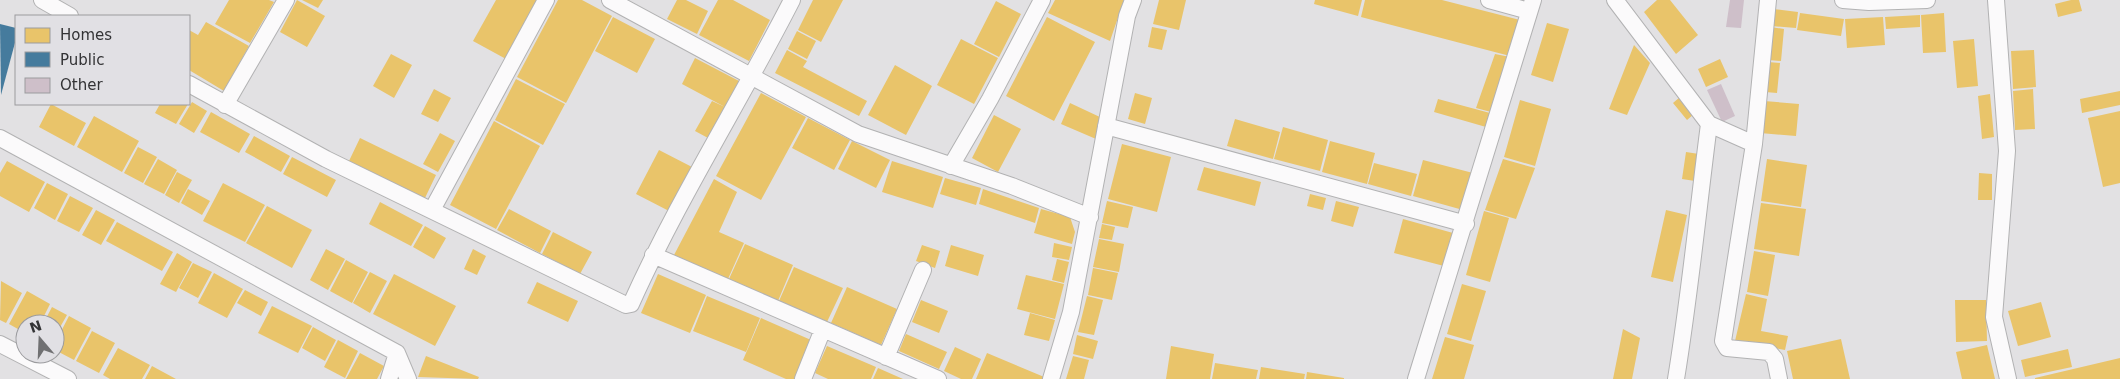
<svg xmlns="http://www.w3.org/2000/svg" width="2120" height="379" viewBox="0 0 2120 379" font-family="'DejaVu Sans',sans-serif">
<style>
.homes{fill:#e9c46a}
.public{fill:#457b9d}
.building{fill:#cebfc9}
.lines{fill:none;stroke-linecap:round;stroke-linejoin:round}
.minor-casing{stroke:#b2b2b3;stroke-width:18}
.minor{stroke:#fbfafb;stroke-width:16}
</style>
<rect width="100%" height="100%" fill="#e2e1e3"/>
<!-- homes -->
<path class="homes" d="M229,0H269L274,2L250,43L215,24Z
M297,0L325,16L307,47L280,32Z
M302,0H323L318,8Z
M496,0H539L506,59L473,41Z
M558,0H582L612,16L566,103L517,77Z
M677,0H686L708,11L697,34L667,19Z
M718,0H733L770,20L749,61L699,35Z
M813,0H843L821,42L798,30Z
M1055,0H1124L1110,41L1048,13Z
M1159,0H1186L1179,30L1153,24Z
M1315,0H1362L1358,16L1314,4Z
M1365,0H1442L1520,20L1510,56L1361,17Z
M1657,0H1670L1698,35L1676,54L1644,12Z
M2071,0H2079L2082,11L2058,17L2055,4Z
M996,1L1021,14L999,57L974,44Z
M1773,9L1798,12L1796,28L1771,26Z
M1800,13L1844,19L1841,36L1797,30Z
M1944,13L1946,52L1923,53L1921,15Z
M1920,15V27L1886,29L1885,17Z
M613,17L655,39L637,73L595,51Z
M1047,17L1095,42L1054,121L1006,96Z
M1883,17L1885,45L1847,48L1845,19Z
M206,22L249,46L224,91L189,70V30L198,35Z
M1547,23L1569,29L1553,82L1531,75Z
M1152,27L1167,30L1162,50L1148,47Z
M1771,27L1784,29L1781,61L1768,60Z
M797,31L816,41L807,59L788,49Z
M961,39L998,58L974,104L937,85Z
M1974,39L1978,86L1957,88L1953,41Z
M1634,45L1650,63L1627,115L1609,109Z
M787,50L807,61L803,67L867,101L859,116L775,73Z
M2034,50L2036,87L2013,89L2011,51Z
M391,54L412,65L394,98L373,86Z
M1495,54L1510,57L1491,112L1476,108Z
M695,58L739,81L725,107L682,84Z
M1720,59L1728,77L1706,87L1698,69Z
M1768,62L1780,63L1777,93L1765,92Z
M895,65L932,86L906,135L868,115Z
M516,79L565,104L543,145L495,120Z
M434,89L451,98L438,122L421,114Z
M2033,89L2035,129L2015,130L2013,91Z
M2120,91V105L2082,113L2080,99Z
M761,93L806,117L761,200L716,176Z
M1135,93L1152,98L1145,124L1128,119Z
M1990,94L1994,137L1982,139L1978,96Z
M1680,97L1694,114L1687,120L1673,103Z
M1438,99L1490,113L1486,127L1434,112Z
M1520,100L1551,109L1535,166L1504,157Z
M712,101L725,107L708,138L695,131Z
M1764,101L1799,104L1796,136L1760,133Z
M192,102L207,111L194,133L179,124Z
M1070,103L1102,118L1096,139L1061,124Z
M51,104L86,123L74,146L39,127Z
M160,104H188L176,124L155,113Z
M2120,111V183L2103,187L2088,118Z
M211,112L250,134L239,153L200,132Z
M994,115L1021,129L998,172L972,158Z
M94,116L139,141L122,172L77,147Z
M808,118L850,140L834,170L792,148Z
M1235,119L1280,132L1273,159L1227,146Z
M494,121L540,146L496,229L450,205Z
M1283,127L1328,140L1320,171L1274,159Z
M440,133L455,141L438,172L423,164Z
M254,136L290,156L281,172L245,152Z
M360,138L436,175L425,198L349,161Z
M852,141L890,160L876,188L838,169Z
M1330,141L1375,153L1367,184L1322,172Z
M1122,144L1171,157L1157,212L1108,199Z
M138,147L157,157L143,183L124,173Z
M659,150L692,167L669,211L636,194Z
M1686,152L1699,154L1695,181L1682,179Z
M292,157L336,180L327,197L283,174Z
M158,159L177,170L164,194L144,184Z
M1503,159L1535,168L1516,219L1485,210Z
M1767,159L1807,165L1801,207L1761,201Z
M1423,160L1473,173L1463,210L1413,196Z
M7,161L45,182L29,212L0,196V173Z
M892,161L943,177L933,208L882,192Z
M1374,163L1417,174L1411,196L1368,184Z
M1204,167L1261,182L1255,206L1197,190Z
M177,172L192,180L179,203L165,195Z
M1979,173L1992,174V200H1978Z
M945,178L981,188L976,205L940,194Z
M714,179L737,192L719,232L744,243L728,279L674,255Z
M47,183L68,194L55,220L34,208Z
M223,183L265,205L245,242L203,221Z
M188,189L210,201L202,215L181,203Z
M983,189L1039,208L1035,223L979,204Z
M1310,194L1326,198L1323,210L1307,206Z
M70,196L93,208L79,232L57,221Z
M1107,201L1133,207L1128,228L1102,223Z
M1336,201L1359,207L1353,227L1331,221Z
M380,202L423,225L411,246L369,224Z
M1761,203L1806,209L1799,256L1754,249Z
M267,206L312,230L292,268L246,243Z
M509,209L551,231L540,253L497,230Z
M1041,209L1070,217L1075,232L1072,244L1034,233Z
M96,210L115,220L101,245L82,235Z
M1666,210L1687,215L1673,282L1651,277Z
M1484,211L1509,218L1490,282L1466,275Z
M1403,219L1453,233L1444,266L1394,253Z
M117,222L173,252L162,271L106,241Z
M1102,224L1115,227L1112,240L1099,238Z
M425,226L446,238L434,259L413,247Z
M553,232L592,252L580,274L542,254Z
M1099,239L1124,244L1119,272L1093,267Z
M1054,243L1072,247L1069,260L1052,257Z
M745,244L793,265L778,301L729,279Z
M922,245L940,251L935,268L916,261Z
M951,245L984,255L978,276L945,266Z
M326,249L345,259L328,290L310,280Z
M473,249L486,256L477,275L464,269Z
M1754,251L1775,255L1768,296L1747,292Z
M177,253L192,262L176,292L160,284Z
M1057,259L1069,262L1064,283L1052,280Z
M346,260L368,272L352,303L330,291Z
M193,263L212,272L198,298L179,288Z
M794,267L843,288L827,322L779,301Z
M1093,268L1118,273L1112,300L1088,295Z
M370,272L387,281L370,313L353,303Z
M214,273L243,289L227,318L198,303Z
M394,274L456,306L435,346L373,314Z
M658,274L706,295L690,333L641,313Z
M1026,275L1064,284L1055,319L1017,309Z
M1,281L22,293L6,323L0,320Z
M537,282L578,301L568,322L527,303Z
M1462,284L1486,291L1471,341L1447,334Z
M847,287L897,309L881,345L831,323Z
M245,290L268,302L261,316L237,303Z
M27,291L50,304L40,324H25V333L9,324Z
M1746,294L1767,299L1761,331L1788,336L1785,350L1735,341Z
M707,296L760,318L746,352L693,331Z
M1087,296L1103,300L1094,335L1078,332Z
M921,300L948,311L939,333L912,322Z
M1955,300H1986L1987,341L1956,342Z
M2041,302L2051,337L2018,346L2008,311Z
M272,306L312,326L298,353L258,333Z
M52,307L67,315L55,336V324H43Z
M1030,313L1055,320L1049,341L1024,335Z
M69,316L91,328L74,360L55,350V343Z
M761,318L811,340L794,379H786L743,360Z
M313,327L336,340L325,361L302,348Z
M1623,329L1640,338L1632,379H1613Z
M92,331L115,343L99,373L76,361Z
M906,334L947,352L939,369L899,351Z
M1077,335L1098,341L1093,359L1073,354Z
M1445,337L1474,345L1464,379H1432Z
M1841,339L1850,379H1793L1787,351Z
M338,340L358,351L345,378L324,367Z
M1987,345L1995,379H1962L1956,352Z
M827,346L876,367L871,379H828L815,373Z
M1171,346L1214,354L1210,379H1166Z
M955,347L981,359L972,379H961L944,371Z
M118,348L150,365L142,379H110L103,375Z
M2068,349L2072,367L2025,377L2021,360Z
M360,353L384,366L377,379H346Z
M987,353L1049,379H976Z
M426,356L479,377L478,379L418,377Z
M1073,356L1089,360L1084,379H1066Z
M2120,358V379H2035V378Z
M1215,363L1258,370L1256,379H1212Z
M152,366L176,379H145Z
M1261,367L1305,374L1304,379H1259Z
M878,368L903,379H873Z
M1307,372L1344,378V379H1306Z"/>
<!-- public -->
<path class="public" d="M0,24L16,28V39L1,95Z"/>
<!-- building -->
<path class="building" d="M1730,0H1744L1741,28L1726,27Z
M1721,84L1735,116L1722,122L1707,90Z"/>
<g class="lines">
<!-- minor casing -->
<g class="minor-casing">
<path id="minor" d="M42,0L70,16
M610,0L858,134L1012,186L1090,217
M1489,0L1529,11
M1615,0L1709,124L1754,144
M1768,0L1754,144L1723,341L1727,348L1769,352L1775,359L1779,379
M1843,0L1869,2L1927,0
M1996,0L2007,151L1994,317L2008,379
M189,84L326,159L626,305L631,304C678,199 740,102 792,0
M225,105L286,0
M1106,126L1466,224
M0,138L397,353L408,379
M951,166L990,99L1042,0
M432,210L546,0
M653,255L938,379
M0,344L68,379
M886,357L923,270
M389,379L397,353
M803,379L823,329
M1051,379L1071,312L1127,16L1133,0
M1416,379L1533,0
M1676,379C1690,294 1698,209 1709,124"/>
</g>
<!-- minor -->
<use href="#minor" class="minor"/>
</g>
<!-- legend -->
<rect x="15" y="15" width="175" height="90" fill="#e1e0e4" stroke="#9b9b9e"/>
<rect x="25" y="28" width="25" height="15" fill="#e9c46a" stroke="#9b9b9e"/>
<text x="60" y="40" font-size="15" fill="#333335">Homes</text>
<rect x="25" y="52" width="25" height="15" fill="#457b9d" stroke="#9b9b9e"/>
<text x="60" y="65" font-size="15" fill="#333335">Public</text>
<rect x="25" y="78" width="25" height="15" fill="#cebfc9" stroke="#9b9b9e"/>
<text x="60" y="90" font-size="15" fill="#333335">Other</text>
<!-- north arrow -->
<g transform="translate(40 339) rotate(341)"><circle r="24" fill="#e1e0e4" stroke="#9b9b9e"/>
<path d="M0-4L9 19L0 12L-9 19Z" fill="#707072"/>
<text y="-8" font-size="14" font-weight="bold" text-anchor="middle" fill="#333335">N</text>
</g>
</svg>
